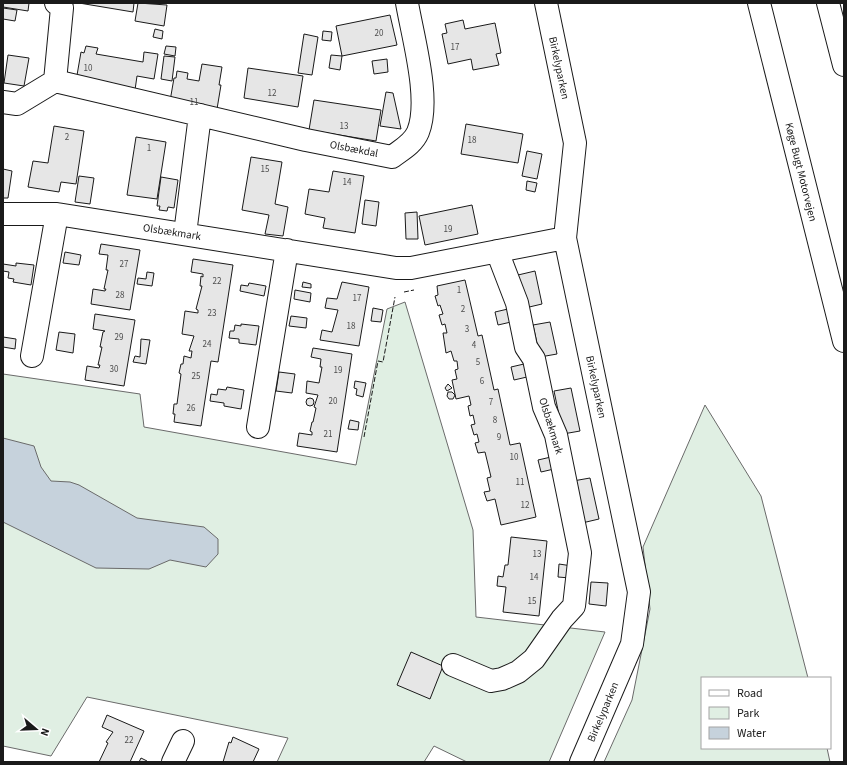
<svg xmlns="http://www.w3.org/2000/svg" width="847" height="765" viewBox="0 0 847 765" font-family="'Source Sans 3',sans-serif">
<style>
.green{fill:#e0efe3;stroke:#6a6a6a}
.water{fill:#c6d2dc;stroke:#6a6a6a}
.building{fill:#e6e6e6;stroke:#1a1a1a}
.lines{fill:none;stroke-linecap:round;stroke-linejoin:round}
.minor-casing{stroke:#1a1a1a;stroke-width:24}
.highway-casing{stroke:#1a1a1a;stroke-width:24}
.minor{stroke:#fff;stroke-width:22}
.highway{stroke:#fff;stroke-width:22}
.fence{stroke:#1a1a1a;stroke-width:1;stroke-dasharray:5 2;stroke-linecap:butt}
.labels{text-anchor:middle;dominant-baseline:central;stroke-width:3;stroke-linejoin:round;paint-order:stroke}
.number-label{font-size:9px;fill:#4d4d4d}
.street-label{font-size:11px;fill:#1a1a1a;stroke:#fff}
</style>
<rect width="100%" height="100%" fill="#fff"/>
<!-- green -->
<path class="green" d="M405,302L473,530L476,617L605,632L549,762H467L434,746L424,762H277L288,738L87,697L51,756L3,746V374L140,394L144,427L356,465L387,309Z
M705,405L761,496L808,678H702V748H827L830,762H604L632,700L650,609L643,547Z"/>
<!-- water -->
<path class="water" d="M3,438L34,446L41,467L51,481L70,482L79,485L137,518L204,527L218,539V554L206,567L170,560L149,569L96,568L3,522Z"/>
<!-- building -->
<path class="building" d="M3,3H29L28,11L3,7Z
M79,3H134L133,12Z
M138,3L167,5L164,26L135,21Z
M3,8L17,10L15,21L3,19Z
M390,15L397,45L342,56L336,26Z
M463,20L465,29L495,23L501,53L496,54L499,65L473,70L471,59L448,64L442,34L447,33L445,24Z
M155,29L163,31L162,39L153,37Z
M323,31L332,32L331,41L322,40Z
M304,34L318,37L312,75L298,73Z
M86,46L98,48L96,54L143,62L144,52L158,54L154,79L137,76L135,90L76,81L81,52L84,53Z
M166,46L176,47L175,56L164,54Z
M8,55L29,58L24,86L4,83Z
M331,55L342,56L340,70L329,68Z
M164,56L175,57L172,81L161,79Z
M387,59L388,72L374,74L372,61Z
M202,64L222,67L219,85H221L216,115L169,107L174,78H176L177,71L188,73L187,79L199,81Z
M248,68L303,76L298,107L244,98Z
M386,92L393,93L401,129L380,126Z
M314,100L381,110L376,141L309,130Z
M466,124L523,134L518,163L461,154Z
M54,126L84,131L76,184L61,182L59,192L28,187L33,161L48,163Z
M136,137L166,142L157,199L127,195Z
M527,151L542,154L537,179L522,176Z
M251,157L282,162L275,204L288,207L283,236L265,234L269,215L242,210Z
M3,169L12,171L8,198H3Z
M333,171L364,176L355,233L323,228L325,218L305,214L309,189L329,192Z
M79,176L94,178L90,204L75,202Z
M161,177L178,180L174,208L168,207L167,211L159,210L160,206H157Z
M527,181L537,183L535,192L526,190Z
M365,200L379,202L376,226L362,224Z
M472,205L478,234L425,245L419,216Z
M417,212L418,239H406L405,213Z
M101,244L140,250L130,310L91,304L93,289L105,291L106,289H104L108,270H106L108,255L99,254Z
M65,252L81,255L79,265L63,263Z
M193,259L233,265L218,362L211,361L201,426L174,422L175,414H173L174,404H177L181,374L179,373L181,364H183L184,356L191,358L192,351H189L194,336L182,334L185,311L198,313V310L196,309L202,286H200L201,276L203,277V274L191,272Z
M16,263L34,265L31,285L13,282L14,279L8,278L9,272L3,271V264L16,266Z
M535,271L542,304L525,308L518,275Z
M147,272L154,273L152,286L137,284L138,278L146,279Z
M465,280L478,336L482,335L494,390L498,389L510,445L520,443L536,517L501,525L495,499L487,501L484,492L490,491L487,478L491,477L485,452L478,453L475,443L479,442L477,434L474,435L471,425L475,424L473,415L470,416L468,406L471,405L469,396L456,399L452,380L457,379L455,370L458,369L457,361H454L451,351L446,353L443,333H447L445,324L442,325L439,315L443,314L440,305L438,306L435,296L438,295L437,286Z
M303,282L311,284V288L302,287Z
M342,282L369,287L359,346L320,340L322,330L332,332L338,310L325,308L327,298L337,299Z
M249,283L266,286L264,296L240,291L241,285L248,286Z
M295,290L311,293L310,302L294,299Z
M373,308L383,310L381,322L371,321Z
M508,309L511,322L498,325L495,312Z
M95,314L135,320L124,386L85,380L87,366L99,368L100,365H98L102,347H100L103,332L105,331L93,329Z
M291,316L307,318L306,328L289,326Z
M550,322L557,354L540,357L533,325Z
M241,324L259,326L256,345L239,343V339L229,338L230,331H234L235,325L241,326Z
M59,332L75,334L73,353L56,350Z
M3,337L16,339L15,349L3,347Z
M141,339L150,340L146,364L133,362L135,356L140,357Z
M313,348L352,354L337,452L297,446L299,433L312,435V432L310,431L312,422H313L316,408L314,407L318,395L306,393L307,381L319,383L322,367H320L321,359L311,357Z
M524,364L527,377L514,380L511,367Z
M279,372L295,374L292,393L276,391Z
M355,381L366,383L363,397L356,395L357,389L354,388Z
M448,384L452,388L447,391L445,388Z
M227,387L244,390L241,409L224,406V403L210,401L211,394L217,395L218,389L226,390Z
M571,388L580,431L563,434L554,391Z
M448,392H452L455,395L453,399H449L447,396Z
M306 402a4 4 0 1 1 8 0a4 4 0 1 1-8 0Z
M350,420L359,422L358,430L348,429Z
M551,457L554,469L541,472L538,460Z
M590,478L599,519L582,523L573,481Z
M511,537L547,541L539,616L503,612L506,587L497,586L498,576L503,577L505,565H508Z
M559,564L572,566L570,578L558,577Z
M591,582L608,583L606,606L589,604Z
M411,652L443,666L430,699L397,685Z
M107,715L144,731L130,762H99L108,743L106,742L113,732L102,727Z
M233,737L259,749L253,762H223L229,742L231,743Z
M141,758L147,761V762H139Z"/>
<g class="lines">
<!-- minor casing -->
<g class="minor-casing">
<path id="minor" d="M546,3L575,143L565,238L639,592L632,644L581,762
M55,81L62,8L56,3
M3,102L17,104L55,81L306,140L392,157C401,150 413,144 418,132C431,100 413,38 407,3
M3,214H57L396,268H411L565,238
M185,234L200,115
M32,356L57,214
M258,427L287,250
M453,665L491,681L502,679L518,672L534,659L562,619L574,606L580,553L556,435L544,407L534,359L526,347L517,303L497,251
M173,762L183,741"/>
</g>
<!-- highway casing -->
<g class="highway-casing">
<path id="highway" d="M759,3L844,341
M828,3L844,65"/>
</g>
<!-- minor -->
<use href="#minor" class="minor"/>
<!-- highway -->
<use href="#highway" class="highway"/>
<!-- fence -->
<path class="fence" d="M404,292L414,290
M364,437L378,361L383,362L395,297"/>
</g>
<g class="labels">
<!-- number labels -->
<g class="number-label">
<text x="379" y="33">20</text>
<text x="455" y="47">17</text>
<text x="88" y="68">10</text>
<text x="272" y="93">12</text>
<text x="194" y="102">11</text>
<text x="344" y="126">13</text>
<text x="67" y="137">2</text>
<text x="472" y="140">18</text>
<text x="149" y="148">1</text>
<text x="265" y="169">15</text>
<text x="347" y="182">14</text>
<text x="448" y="229">19</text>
<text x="124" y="264">27</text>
<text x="217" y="281">22</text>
<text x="459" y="290">1</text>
<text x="120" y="295">28</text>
<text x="357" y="298">17</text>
<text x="463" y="309">2</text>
<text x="212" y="313">23</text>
<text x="351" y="326">18</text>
<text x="467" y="329">3</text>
<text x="119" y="337">29</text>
<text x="207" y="344">24</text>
<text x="474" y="345">4</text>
<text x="478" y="362">5</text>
<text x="114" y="369">30</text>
<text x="338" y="370">19</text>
<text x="196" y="376">25</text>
<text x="482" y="381">6</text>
<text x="333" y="401">20</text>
<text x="491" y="402">7</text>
<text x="191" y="408">26</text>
<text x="495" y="420">8</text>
<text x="328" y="434">21</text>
<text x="499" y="437">9</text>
<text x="514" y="457">10</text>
<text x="520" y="482">11</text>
<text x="525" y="505">12</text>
<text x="537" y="554">13</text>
<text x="534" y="577">14</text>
<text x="532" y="601">15</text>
<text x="129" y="740">22</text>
</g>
<!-- street labels -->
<g class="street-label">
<text transform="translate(559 68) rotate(78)">Birkelyparken</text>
<text transform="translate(354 149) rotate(11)">Olsbækdal</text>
<text transform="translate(801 172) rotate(76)">Køge Bugt Motorvejen</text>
<text transform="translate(172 232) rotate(9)">Olsbækmark</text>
<text transform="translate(596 387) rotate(78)">Birkelyparken</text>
<text transform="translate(551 426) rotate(73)">Olsbækmark</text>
<text transform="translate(603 712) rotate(-67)">Birkelyparken</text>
</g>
</g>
<!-- border -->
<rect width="847" height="765" fill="none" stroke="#1a1a1a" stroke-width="8"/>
<!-- legend -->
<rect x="701" y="677" width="130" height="72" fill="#ffffff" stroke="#a3a3a3"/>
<rect x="709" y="690" width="20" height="6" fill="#ffffff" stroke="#a3a3a3"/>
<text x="737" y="697" font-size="12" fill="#1a1a1a">Road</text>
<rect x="709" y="707" width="20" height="12" fill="#e0efe3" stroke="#a3a3a3"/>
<text x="737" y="717" font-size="12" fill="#1a1a1a">Park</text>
<rect x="709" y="727" width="20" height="12" fill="#c6d2dc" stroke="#a3a3a3"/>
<text x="737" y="737" font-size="12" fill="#1a1a1a">Water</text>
<!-- north arrow -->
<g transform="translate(36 729) rotate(109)" stroke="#ffffff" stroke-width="3" paint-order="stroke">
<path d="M0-3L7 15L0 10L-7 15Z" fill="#1a1a1a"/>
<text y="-6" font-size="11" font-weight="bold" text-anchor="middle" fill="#1a1a1a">N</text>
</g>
</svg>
